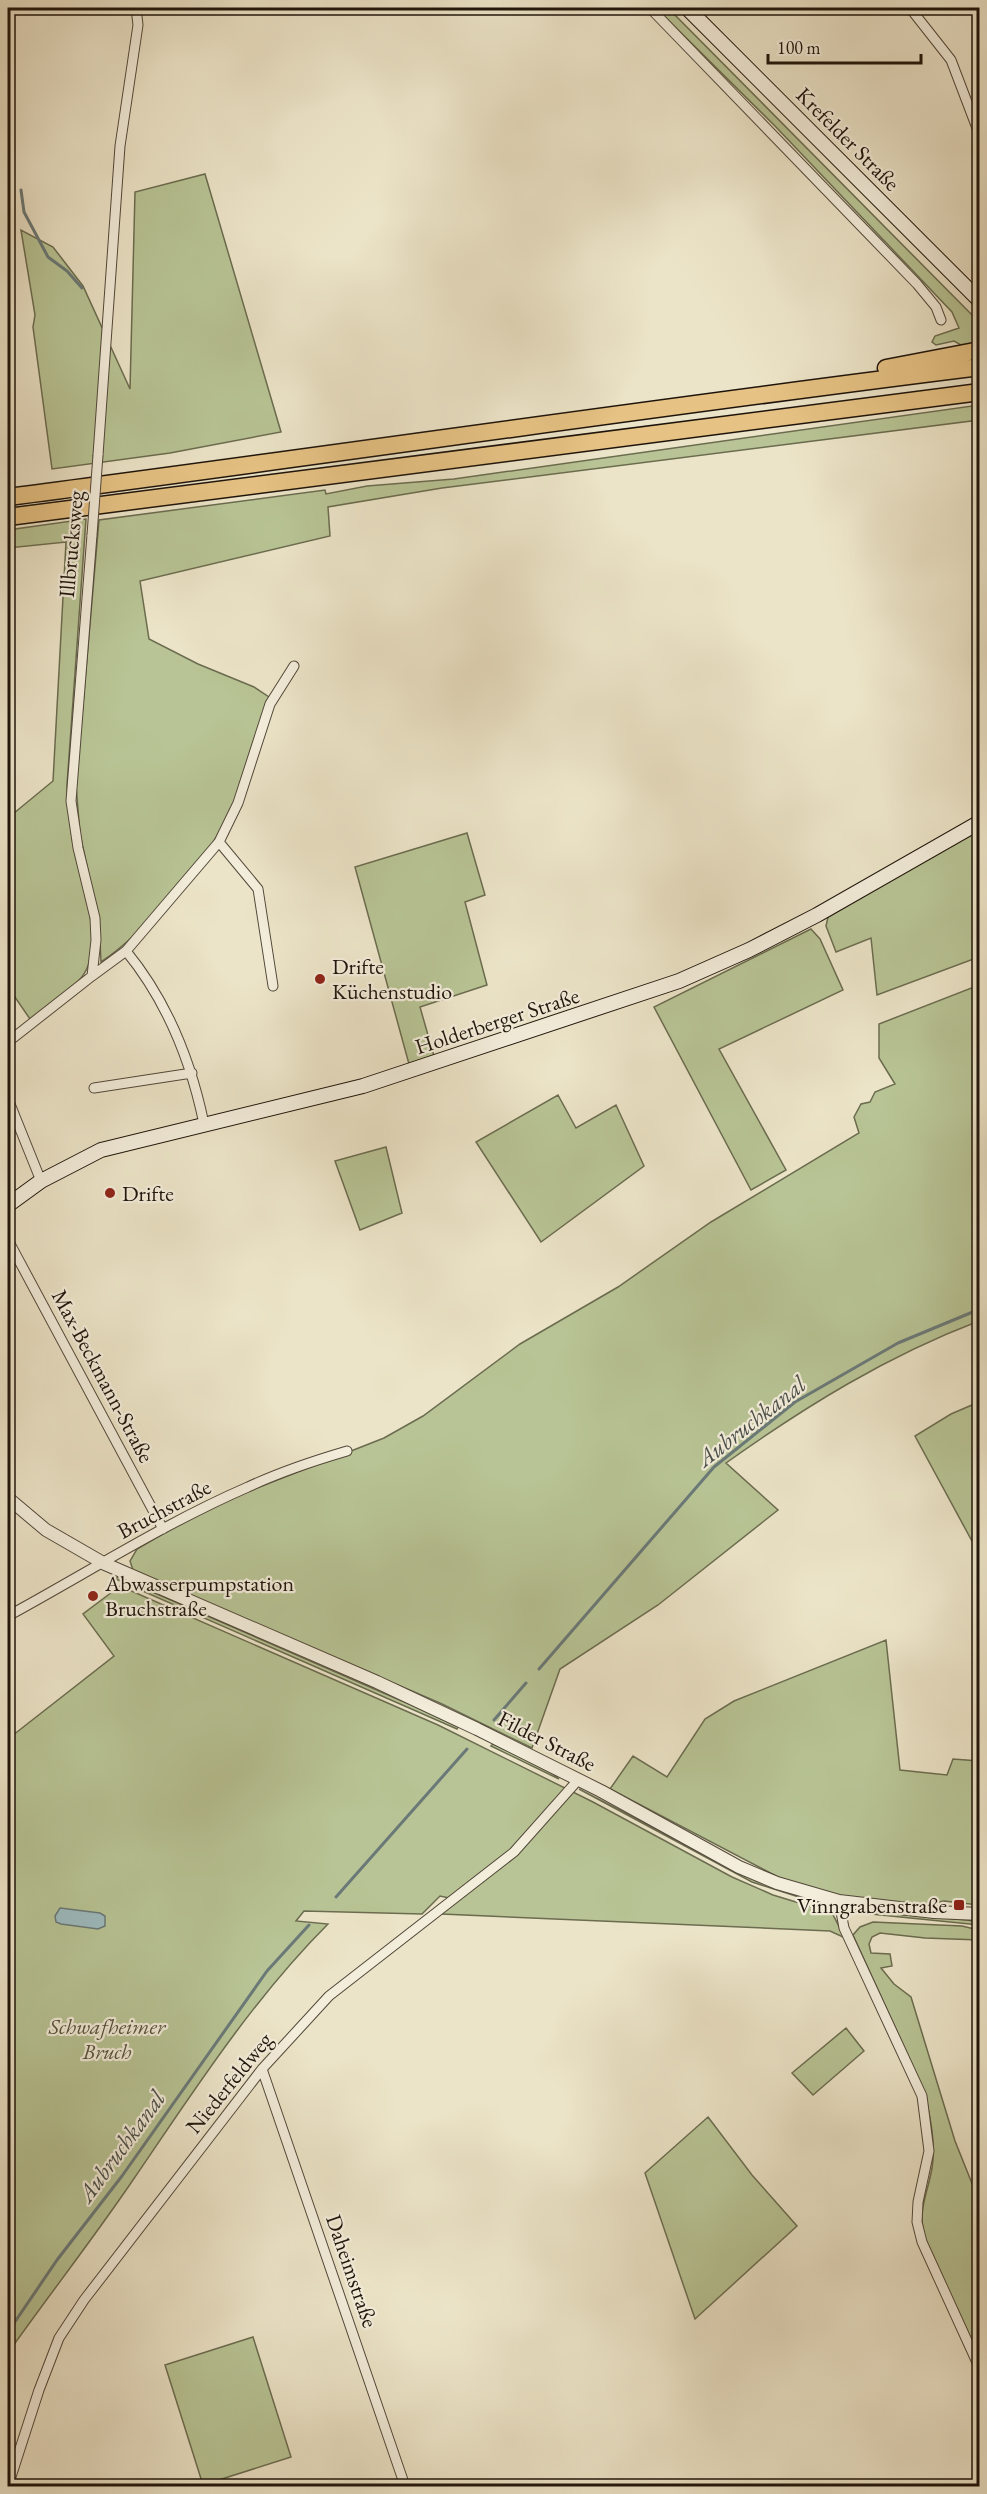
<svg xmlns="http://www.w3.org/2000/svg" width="987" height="2494" viewBox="0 0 987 2494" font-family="'EB Garamond',serif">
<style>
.green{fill:#b8c495;stroke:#6b6c50;stroke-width:1.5}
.water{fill:#9dbcc0;stroke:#6a7978;stroke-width:1.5}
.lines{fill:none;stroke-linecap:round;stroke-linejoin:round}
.stream{stroke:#6a7978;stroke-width:3}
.minor-casing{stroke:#52483a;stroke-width:11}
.tertiary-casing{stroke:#52483a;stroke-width:14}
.secondary-casing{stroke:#1e140b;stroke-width:16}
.motorway-casing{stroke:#1e140b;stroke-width:19}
.minor{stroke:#f3eddb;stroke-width:9}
.tertiary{stroke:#f3eddb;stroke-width:12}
.secondary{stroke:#f3eddb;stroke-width:14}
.motorway{stroke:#e6c284;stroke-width:16}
.minor-bridge-casing{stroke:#52483a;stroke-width:11;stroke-linecap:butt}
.minor-bridge{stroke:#f3eddb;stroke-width:9}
.poi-dot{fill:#8f2418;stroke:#f3eddb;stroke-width:2}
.labels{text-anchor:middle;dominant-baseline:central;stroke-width:4.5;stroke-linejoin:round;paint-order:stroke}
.street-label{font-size:22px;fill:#1e140b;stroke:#f3eddb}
.poi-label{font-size:22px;fill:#1e140b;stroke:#f3eddb;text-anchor:start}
.park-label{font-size:22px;font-style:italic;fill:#54523b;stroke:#f3eddb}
.water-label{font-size:24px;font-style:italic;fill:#4a4f4a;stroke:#f3eddb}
</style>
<rect width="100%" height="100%" fill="#ece4c8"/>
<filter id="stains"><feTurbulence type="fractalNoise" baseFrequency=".00333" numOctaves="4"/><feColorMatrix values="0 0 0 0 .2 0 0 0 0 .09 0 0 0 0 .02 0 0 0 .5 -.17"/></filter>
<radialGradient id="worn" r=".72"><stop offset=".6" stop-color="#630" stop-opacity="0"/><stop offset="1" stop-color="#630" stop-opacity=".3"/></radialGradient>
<!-- green -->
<path class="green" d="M656,8H668L979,322V343L961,345L954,341L936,345L932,342L935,336L959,328L952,312L775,126Z
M205,174L281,432L170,453L52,469L33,327L35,315L21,230L53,247L83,286L130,389L135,192Z
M979,405V420L442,488L328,507L330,536L140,581L149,639L198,664L254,687L269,697C258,732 249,768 235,802C215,851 145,933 101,962L99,921L80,834L76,785L99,520L325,490L326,494L367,486L454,479Z
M86,519L67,785C68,808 70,831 75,853C83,888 106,948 81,978C67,994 47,1006 30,1019L8,987V818L53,781L66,542L8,548V530Z
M979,829V957L877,995L871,938L836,952L826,926L828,917Z
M467,833L485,895L465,902L487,985L420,1007L434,1056L409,1064L355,867Z
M811,929L820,939L843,990L719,1049L786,1170L751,1190L654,1007Z
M979,985V1321C887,1356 806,1406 726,1463L778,1510L658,1605L560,1669L532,1748L442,1704L133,1570L130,1561L137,1549L169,1530L239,1495L384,1438L423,1416L520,1344L618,1287L711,1222L859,1133L854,1117L861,1104L870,1102L875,1092L895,1084L879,1058V1024Z
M558,1095L576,1128L616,1105L644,1166L541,1242L476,1142Z
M386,1147L402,1213L360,1230L335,1161Z
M979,1402V1554L915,1436L951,1414Z
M118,1577L411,1705L458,1727L457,1729L129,1585L116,1579Z
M120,1586L438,1725L593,1802L732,1877L773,1895L832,1913L845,1938L830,1931L442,1914L454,1899L440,1896L422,1914L304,1911L296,1921L328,1924C252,2000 193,2092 133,2180C93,2239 49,2295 8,2353V1739L114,1656L83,1614Z
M886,1640L900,1770L947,1775L953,1759L979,1761V1905L944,1901L925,1905L839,1897L778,1877L610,1789L633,1756L667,1777L705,1719L734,1701Z
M493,1744L551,1772L559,1779L491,1746Z
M579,1789L756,1881L830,1907L752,1882Z
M860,1911L967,1920L979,1922V1925L851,1912Z
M873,1922L962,1926L979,1930V1940L925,1938L880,1933L872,1937L869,1944L871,1953L890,1954L892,1966L881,1968L894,1984L911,1997L955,2141L979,2201V2360L925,2241C917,2209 927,2197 932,2168C936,2143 930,2117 925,2093L853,1935L860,1927Z
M846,2028L864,2051L813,2095L792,2073Z
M708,2117L752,2175L797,2226L695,2319L645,2173Z
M253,2337L291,2457L203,2485L165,2365Z"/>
<!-- water -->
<path class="water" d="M60,1908L100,1913L105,1916V1926L98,1929L61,1924L56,1922L55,1916Z"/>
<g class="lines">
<!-- stream -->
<path class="stream" d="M21,190L24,212L48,257L67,271L82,288
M539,1669L714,1467L795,1402L898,1343L980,1309
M494,1720L526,1683
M336,1897L467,1749
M8,2332L57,2260L122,2176L267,1971L309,1925"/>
<!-- minor casing -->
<g class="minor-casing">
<path id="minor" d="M650,8L917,284L936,307L941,320
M910,8L951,60L980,136
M98,455L120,146L138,25L136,8
M219,842L258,889L273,986
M126,951C167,1001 191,1061 204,1124
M92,976L126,951L219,842L238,803L270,704L294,666
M8,1042L92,976L96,940L95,918L78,848L71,801L92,535
M94,1088L192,1073
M8,1099L41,1181
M8,1240L163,1529
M8,1616C87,1573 165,1523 248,1487C280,1472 313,1461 347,1451
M839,1901L844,1928L922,2096L929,2151L918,2202L917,2222L922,2242L980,2369
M262,2069L405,2486
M8,2486L39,2390L59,2338L84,2300L262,2069L329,1996L514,1852L578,1780"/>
</g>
<!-- tertiary casing -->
<g class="tertiary-casing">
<path id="tertiary" d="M8,1498L46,1530L105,1564L377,1682L477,1729L601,1791L739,1867L777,1883L839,1901L934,1912L980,1914"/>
</g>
<!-- secondary casing -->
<g class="secondary-casing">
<path id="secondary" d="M687,8L980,301
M8,1205L41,1181L101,1150L363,1086L679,981L749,950L817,915L980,822"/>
</g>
<!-- motorway casing -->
<g class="motorway-casing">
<path id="motorway" d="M886,368L980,350
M8,497C332,455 655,407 980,367
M8,517L980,392"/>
</g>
<!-- minor -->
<use href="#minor" class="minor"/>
<!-- tertiary -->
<use href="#tertiary" class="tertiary"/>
<!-- secondary -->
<use href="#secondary" class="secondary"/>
<!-- motorway -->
<use href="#motorway" class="motorway"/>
<!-- minor-bridge casing -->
<g class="minor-bridge-casing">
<path id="minor-bridge" d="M92,535L98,455"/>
</g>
<!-- minor-bridge -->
<use href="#minor-bridge" class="minor-bridge"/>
</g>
<!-- markers -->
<g class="poi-dot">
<circle cx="320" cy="979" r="6"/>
<circle cx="110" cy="1193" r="6"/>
<circle cx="93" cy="1596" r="6"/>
<rect x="953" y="1899" width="12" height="12" rx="3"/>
</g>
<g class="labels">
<!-- street labels -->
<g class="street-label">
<text transform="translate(848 139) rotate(45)">Krefelder Straße</text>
<text transform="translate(71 544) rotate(-85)">Illbrucksweg</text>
<text transform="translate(497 1021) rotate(-18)">Holderberger Straße</text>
<text transform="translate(103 1376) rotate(62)">Max-Beckmann-Straße</text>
<text transform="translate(164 1509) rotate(-28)">Bruchstraße</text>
<text transform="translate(547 1741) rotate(27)">Filder Straße</text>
<text transform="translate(229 2083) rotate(-51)">Niederfeldweg</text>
<text transform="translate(352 2271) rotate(71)">Daheimstraße</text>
</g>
<!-- poi labels -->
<g class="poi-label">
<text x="332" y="966">Drifte<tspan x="332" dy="25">Küchenstudio</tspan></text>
<text x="122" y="1193">Drifte</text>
<text x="105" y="1583">Abwasserpumpstation<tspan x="105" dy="25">Bruchstraße</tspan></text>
<text x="947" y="1905" text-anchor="end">Vinngrabenstraße</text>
</g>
<!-- park labels -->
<g class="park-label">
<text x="107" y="2026">Schwafheimer<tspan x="107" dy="25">Bruch</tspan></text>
</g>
<!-- water labels -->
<g class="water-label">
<text transform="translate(751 1421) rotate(-38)">Aubruchkanal</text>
<text transform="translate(121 2146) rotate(-54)">Aubruchkanal</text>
</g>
</g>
<!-- margin -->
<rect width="987" height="2494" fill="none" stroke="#ece4c8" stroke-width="30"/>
<rect x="9" y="9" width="969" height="2476" fill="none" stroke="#1e140b" stroke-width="3"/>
<rect x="15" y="15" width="957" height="2464" fill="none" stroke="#1e140b" stroke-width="1.5"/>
<!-- scale -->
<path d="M768 54v9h153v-9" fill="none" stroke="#1e140b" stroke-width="3"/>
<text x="777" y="54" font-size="18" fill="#1e140b" stroke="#f3eddb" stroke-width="4.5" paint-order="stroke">100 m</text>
<rect width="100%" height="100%" filter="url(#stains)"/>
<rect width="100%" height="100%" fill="url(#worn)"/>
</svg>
